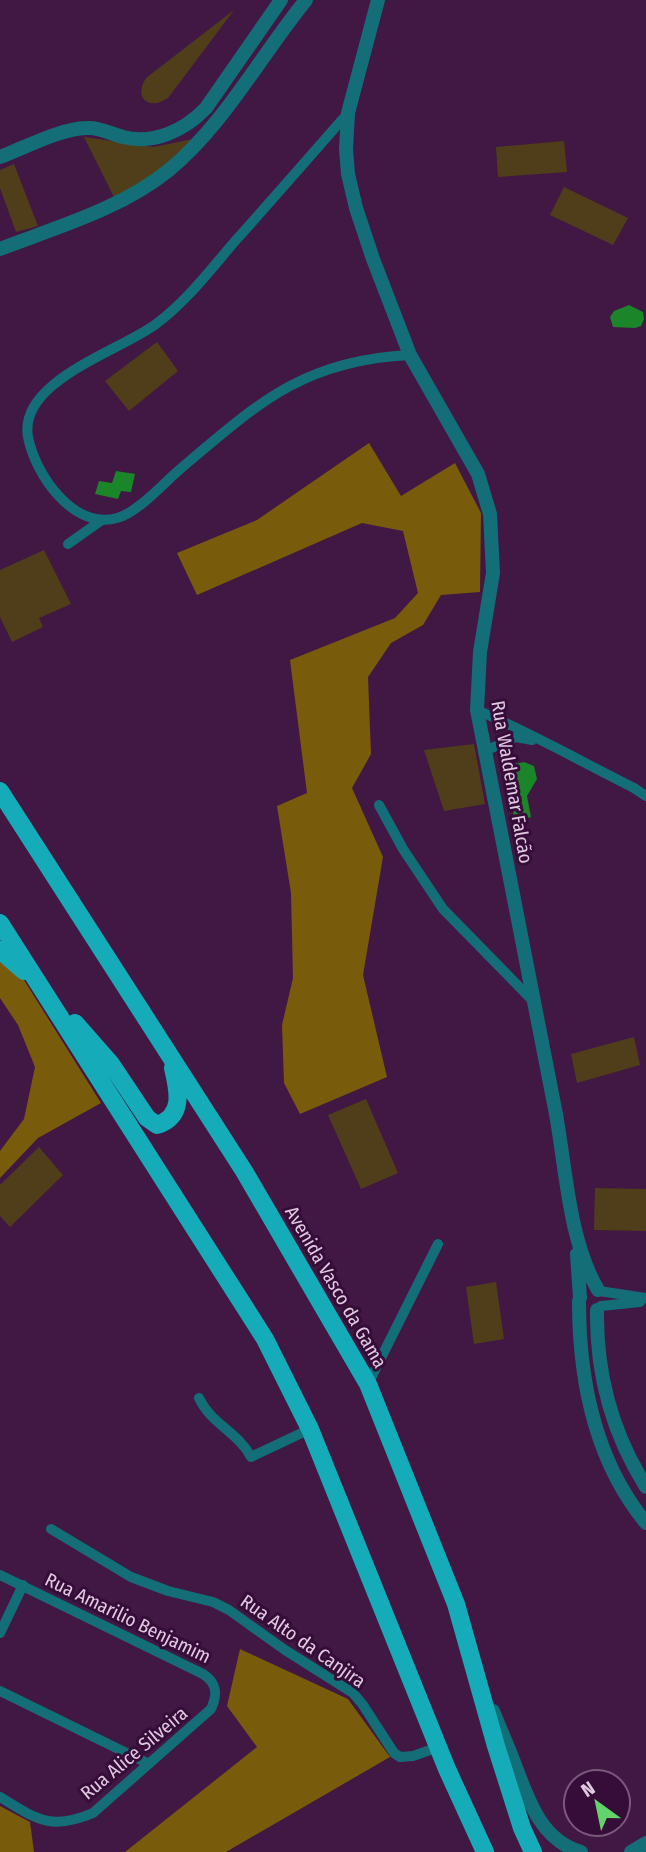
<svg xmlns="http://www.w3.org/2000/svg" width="646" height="1852" viewBox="0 0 646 1852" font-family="'Fira Sans Condensed',sans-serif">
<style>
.green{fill:#4f3e19}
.forest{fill:#795b0c}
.water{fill:#1b8629}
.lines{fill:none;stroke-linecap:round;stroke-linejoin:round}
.minor{stroke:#136e77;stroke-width:10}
.tertiary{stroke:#136e77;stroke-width:14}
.primary{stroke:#16abb8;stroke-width:18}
.labels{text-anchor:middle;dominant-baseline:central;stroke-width:6;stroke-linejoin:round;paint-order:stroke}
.street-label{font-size:19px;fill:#e2c9e3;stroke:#350d38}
</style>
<rect width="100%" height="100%" fill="#401843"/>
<!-- green -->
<path class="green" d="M234,10L168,98C149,111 133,98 146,78Z
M84,137L154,147L197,138L164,170L114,197Z
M564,141L567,172L498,177L496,147Z
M14,164L38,226L16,232L0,188V170Z
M564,187L628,218L613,245L550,215Z
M157,342L178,371L129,411L105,381Z
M44,550L71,604L39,618L43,627L12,642L0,617V570Z
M474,744L485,804L444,811L424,750Z
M634,1037L640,1065L577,1083L571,1054Z
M366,1099L398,1173L361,1189L328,1115Z
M39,1147L63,1175L10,1227L0,1216V1185Z
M595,1188L646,1189V1231L594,1230Z
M496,1282L504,1339L474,1344L466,1287Z"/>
<!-- forest -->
<path class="forest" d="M369,443L401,496L455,463L481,513L480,592L441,595L423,625L391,643L368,677L371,754L352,788L383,857L363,975L387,1077L300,1114L284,1083L282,1025L293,978L291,893L277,806L307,793L290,660L395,618L418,593L403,531L362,523L197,595L177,553L257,520Z
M0,962L24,980L101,1103L38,1138L0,1178V1151L24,1119L35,1067L18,1025L0,998Z
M240,1649L348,1699L390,1757L226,1852H125L257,1747L227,1706Z
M0,1806L30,1822L34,1852H0Z"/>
<!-- water -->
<path class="water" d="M629,305L643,312L644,319L641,326L635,328L613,327L610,317L614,311Z
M116,471L135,474L131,492L121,491L118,499L95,494L99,481L112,483Z
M524,762L534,766L537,779L527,796L531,817L515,821L504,766Z"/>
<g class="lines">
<!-- minor -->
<path class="minor" d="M348,113C311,155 274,198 236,240C211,269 187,301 156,324C120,351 18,381 28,437C35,474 73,530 117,518C137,513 163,484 179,470C257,404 303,360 410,355
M68,544L102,520
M477,710C531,733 582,762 634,788L646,796
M485,751L516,737L532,740
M379,805L403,849L443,909L534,1002
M599,1291L646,1298
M601,1306L640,1302
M368,1384L438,1244
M199,1398C211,1424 238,1432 251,1457L310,1429
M51,1529L131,1577L168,1591L213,1602L229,1610L285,1650L353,1693L363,1705L394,1753L400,1757L413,1756L439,1747
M0,1575L203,1674C217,1683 218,1694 211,1709L93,1813C51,1831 36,1819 0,1797
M0,1633L23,1585
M0,1691L149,1764"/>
<!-- tertiary -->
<path class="tertiary" d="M378,0L348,113L346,149L348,174L356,208L373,259L410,355L478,474L490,514L493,573L480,652L477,710C503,843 529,976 555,1109C566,1166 568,1239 598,1290
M0,157C27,147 58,129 87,128C100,127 111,134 123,137C154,145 185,130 206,108L281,0
M0,249C57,227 121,209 169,170C224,125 261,55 306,0
M577,1254L580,1298
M579,1301C579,1380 595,1461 646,1523
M597,1310C596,1374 612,1433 646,1487
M493,1711C499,1726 506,1742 512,1757C527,1795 538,1839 581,1852
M631,1852L646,1843"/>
<!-- primary -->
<path class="primary" d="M0,791L244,1171L368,1384L456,1604L496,1746L522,1828L533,1852
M0,923L265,1339L310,1429L447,1769L485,1852
M0,950L24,971
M75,1023L111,1064L147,1118L157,1125C185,1116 178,1090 173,1068"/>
</g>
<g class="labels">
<!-- street labels -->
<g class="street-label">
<text transform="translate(512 782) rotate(80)">Rua Waldemar Falcão</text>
<text transform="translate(336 1287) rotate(60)">Avenida Vasco da Gama</text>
<text transform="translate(128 1618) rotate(26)">Rua Amarilio Benjamim</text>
<text transform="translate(303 1641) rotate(35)">Rua Alto da Canjira</text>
<text transform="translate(134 1753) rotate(-40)">Rua Alice Silveira</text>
</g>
</g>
<!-- north arrow -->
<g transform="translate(597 1803) rotate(327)"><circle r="33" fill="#350d38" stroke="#7a587c" stroke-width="2"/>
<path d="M0-5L12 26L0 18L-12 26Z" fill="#63d469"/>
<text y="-10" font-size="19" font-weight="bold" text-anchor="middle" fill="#e2c9e3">N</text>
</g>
</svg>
